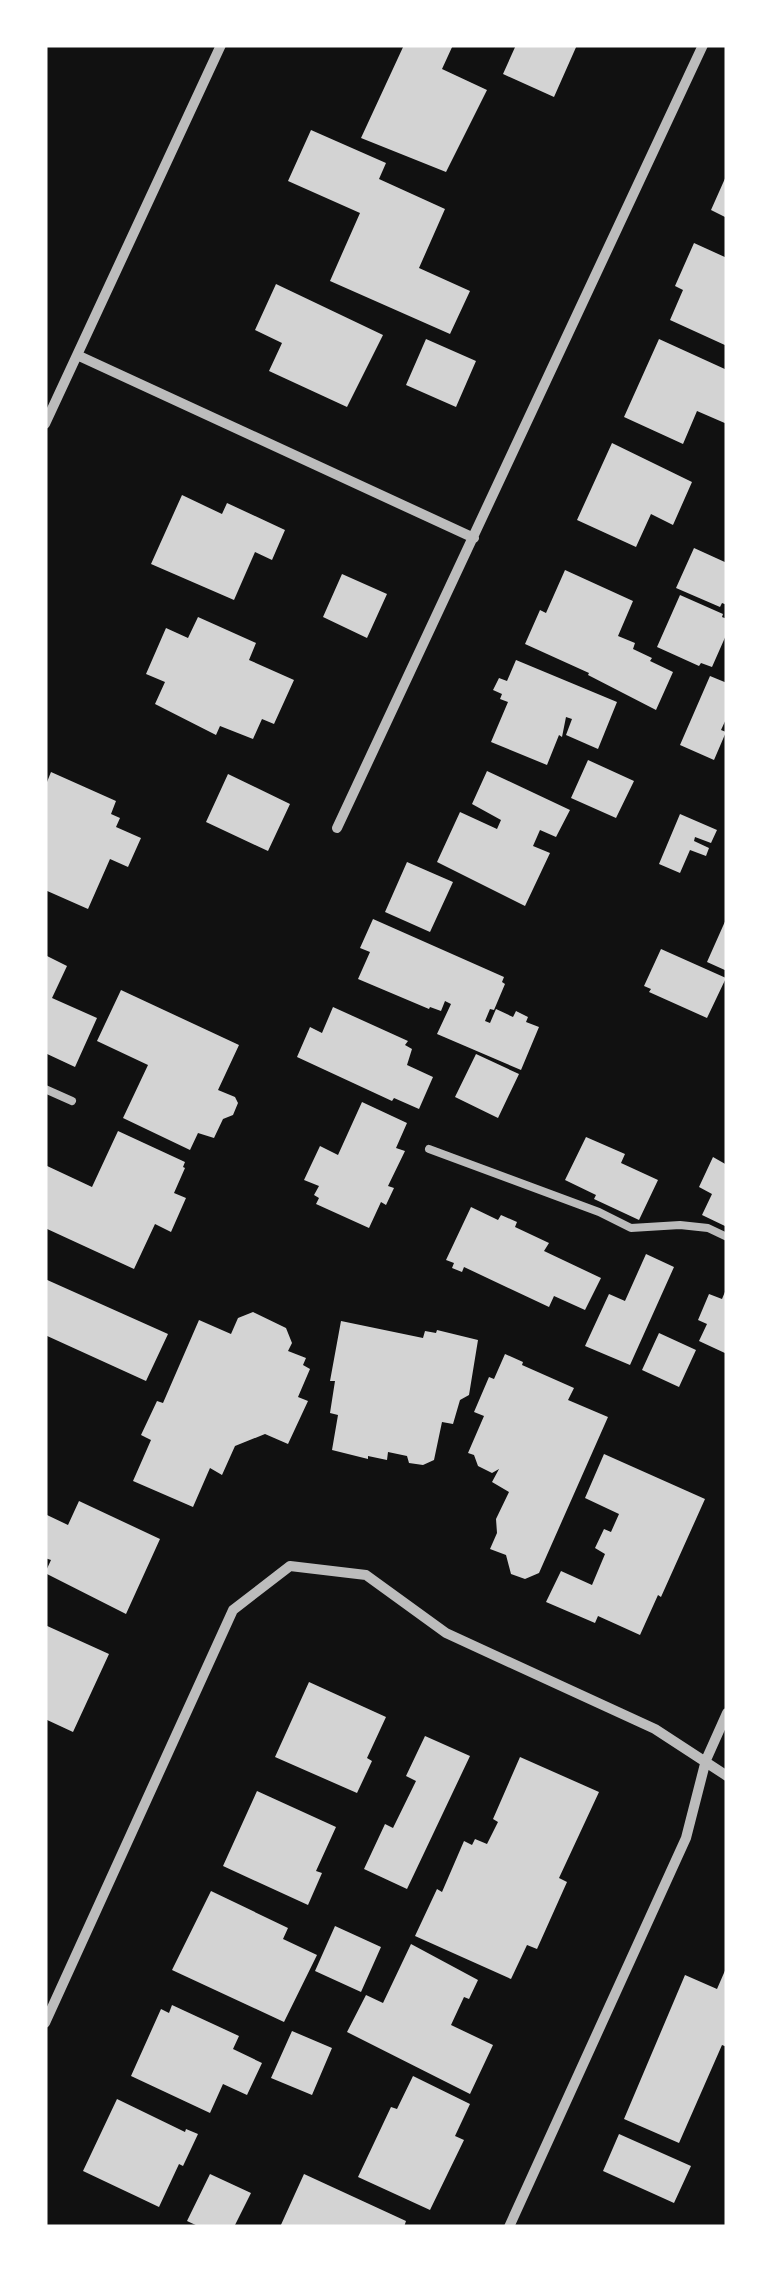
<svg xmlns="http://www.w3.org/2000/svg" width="772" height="2272" viewBox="0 0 772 2272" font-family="Overpass,sans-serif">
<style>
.building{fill:#d3d3d3}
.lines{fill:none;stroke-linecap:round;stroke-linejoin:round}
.service{stroke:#bcbcbc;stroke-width:8}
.minor{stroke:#bcbcbc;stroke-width:10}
</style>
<rect width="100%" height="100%" fill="#111"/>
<!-- building -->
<path class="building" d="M404,45H453L442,69L487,90L446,172L361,138Z
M516,45H577L554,97L503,74Z
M311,130L386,163L379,179L445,209L419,268L470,291L450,334L330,281L360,213L288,181Z
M727,174V218L711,210Z
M694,243L727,258V346L670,320L683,290L675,286Z
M276,284L383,335L347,407L269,371L282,343L255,330Z
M426,339L476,361L456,407L406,385Z
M659,339L727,370V424L697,411L683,444L624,417Z
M612,443L692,482L673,525L651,514L636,547L577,520Z
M182,495L222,514L227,503L285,530L272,560L255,552L234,600L151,564Z
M694,548L727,563V605L722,603L720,607L676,588Z
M565,570L633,601L618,636L635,643L633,649L652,658L650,661L673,672L656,710L588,675L589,673L525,644L540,610L546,613Z
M342,574L387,594L367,638L323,617Z
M680,595L723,614L722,617L727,619V633L712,667L701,663L699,666L657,647Z
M198,617L256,643L249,660L294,680L274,724L262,719L253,739L220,726L216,735L155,704L165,682L146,674L166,628L188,638Z
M516,660L617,702L598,749L566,735L572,719L566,717L562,737L559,735L547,765L491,742L508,702L500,699L502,694L493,690L499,678L507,681Z
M710,676L727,683V717L721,730L726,732L714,760L680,745Z
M588,760L634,781L616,818L571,798Z
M487,771L570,810L556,837L540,830L533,846L550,853L525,906L437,862L460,812L497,829L501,820L472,804Z
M51,772L116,801L111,814L120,818L116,827L141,838L128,867L110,859L88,909L45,890V787Z
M228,774L290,804L268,851L206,822Z
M680,814L717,830L711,843L695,837L694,841L709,848L706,856L690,850L680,873L659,864Z
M407,862L453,882L430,932L385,912Z
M727,917V971L707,962Z
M373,919L504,977L502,982L505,984L494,1010L490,1009L485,1021L490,1023L496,1009L513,1017L516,1011L528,1017L526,1022L539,1027L521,1070L437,1034L451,1004L445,1001L441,1011L430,1007L429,1009L358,979L370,952L360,948Z
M661,949L726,978L707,1018L649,992L651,989L644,986Z
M47,956L67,966L52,998L97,1018L75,1067L45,1053Z
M121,990L239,1045L218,1090L235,1097L238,1103L233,1115L223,1119L214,1138L198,1133L190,1150L123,1118L148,1065L97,1041Z
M333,1007L408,1041L405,1045L412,1049L407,1065L433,1077L419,1109L394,1098L392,1101L297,1057L310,1027L322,1033Z
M476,1054L519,1074L498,1118L455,1097Z
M362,1102L407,1123L396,1148L405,1151L388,1186L394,1188L386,1205L381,1202L369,1228L316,1204L319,1198L314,1195L319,1186L304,1180L320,1146L338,1155Z
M118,1131L185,1162L183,1167L185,1168L174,1193L186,1198L171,1232L155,1224L134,1269L45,1228V1165L92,1187Z
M586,1137L625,1154L621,1163L658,1180L639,1220L594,1199L596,1195L565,1180Z
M713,1157L727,1165V1227L702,1215L712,1194L699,1187Z
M471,1207L498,1220L501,1215L517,1222L515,1227L549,1243L544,1251L601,1278L585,1310L554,1296L549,1307L464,1267L462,1272L452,1268L454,1263L446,1260Z
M646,1254L674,1267L630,1365L585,1346L609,1294L625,1301Z
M45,1279L168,1334L146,1381L45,1335Z
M727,1287V1354L699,1341L707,1324L698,1320L709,1294L722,1299Z
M253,1312L286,1328L292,1343L288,1351L306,1358L303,1365L310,1369L298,1397L308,1401L288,1444L265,1434L235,1446L222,1475L210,1468L193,1507L133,1481L151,1440L141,1435L157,1401L163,1403L199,1320L231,1334L238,1318Z
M341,1321L423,1338L425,1331L436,1333L437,1330L478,1340L469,1395L460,1400L453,1424L442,1422L434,1460L423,1465L409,1463L407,1456L388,1452L387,1460L368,1456V1459L332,1450L338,1415L330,1413L335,1381H330Z
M659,1333L696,1350L679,1387L642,1370Z
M505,1354L523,1362L522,1365L574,1388L568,1400L608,1417L539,1573L525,1579L511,1574L506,1555L490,1549L497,1533L496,1519L509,1492L492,1482L499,1469L492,1473L478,1466L474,1455L468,1453L484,1416L474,1412L489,1377L494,1379Z
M604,1454L705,1499L661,1597L658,1595L640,1635L598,1616L595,1623L546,1602L561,1571L592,1585L605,1554L595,1548L604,1529L611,1532L619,1514L585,1498Z
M79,1501L160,1539L126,1614L45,1573L51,1560L45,1558V1519L47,1515L68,1525Z
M45,1625L109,1654L73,1732L45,1719Z
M309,1682L386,1717L367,1758L372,1761L357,1793L275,1757Z
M425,1736L470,1756L407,1889L364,1869L385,1824L393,1828L416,1781L406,1776Z
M520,1757L599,1792L559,1878L567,1882L537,1949L527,1945L511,1979L415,1936L437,1889L442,1892L464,1841L472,1845L475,1839L487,1844L498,1822L493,1819Z
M257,1791L336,1827L316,1871L322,1873L308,1905L223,1866Z
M211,1891L288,1928L283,1939L317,1955L284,2022L172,1970Z
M335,1926L381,1947L361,1992L315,1971Z
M411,1944L478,1980L469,1999L464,1997L451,2025L493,2045L470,2094L347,2032L366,1995L383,2003Z
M727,1966V2047L722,2045L679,2143L624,2119L685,1975L717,1989Z
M172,2005L239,2036L233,2049L262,2063L247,2095L223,2084L210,2113L131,2076L161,2009L169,2013Z
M292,2031L332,2048L312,2095L271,2078Z
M413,2076L470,2104L455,2136L464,2140L430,2210L358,2177L391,2107L397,2109Z
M117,2099L185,2132L186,2129L198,2134L183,2166L179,2164L159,2207L83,2171Z
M619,2134L691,2166L674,2203L603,2171Z
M210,2174L251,2193L234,2227H200L187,2221Z
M304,2174L406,2221L404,2227H280Z"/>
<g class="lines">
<!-- service -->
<path class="service" d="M45,1089L72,1101
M429,1149L599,1212L631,1228L680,1225L708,1228L727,1237"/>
<!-- minor -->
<path class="minor" d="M77,355L474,538
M45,424L221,45
M337,828L703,45
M45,2023L233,1610L290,1566L366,1575L446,1633L655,1729L727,1776
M509,2227L686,1838L706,1760L727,1713"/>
</g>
<!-- border -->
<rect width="772" height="2272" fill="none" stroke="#ffffff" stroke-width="95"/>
</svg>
